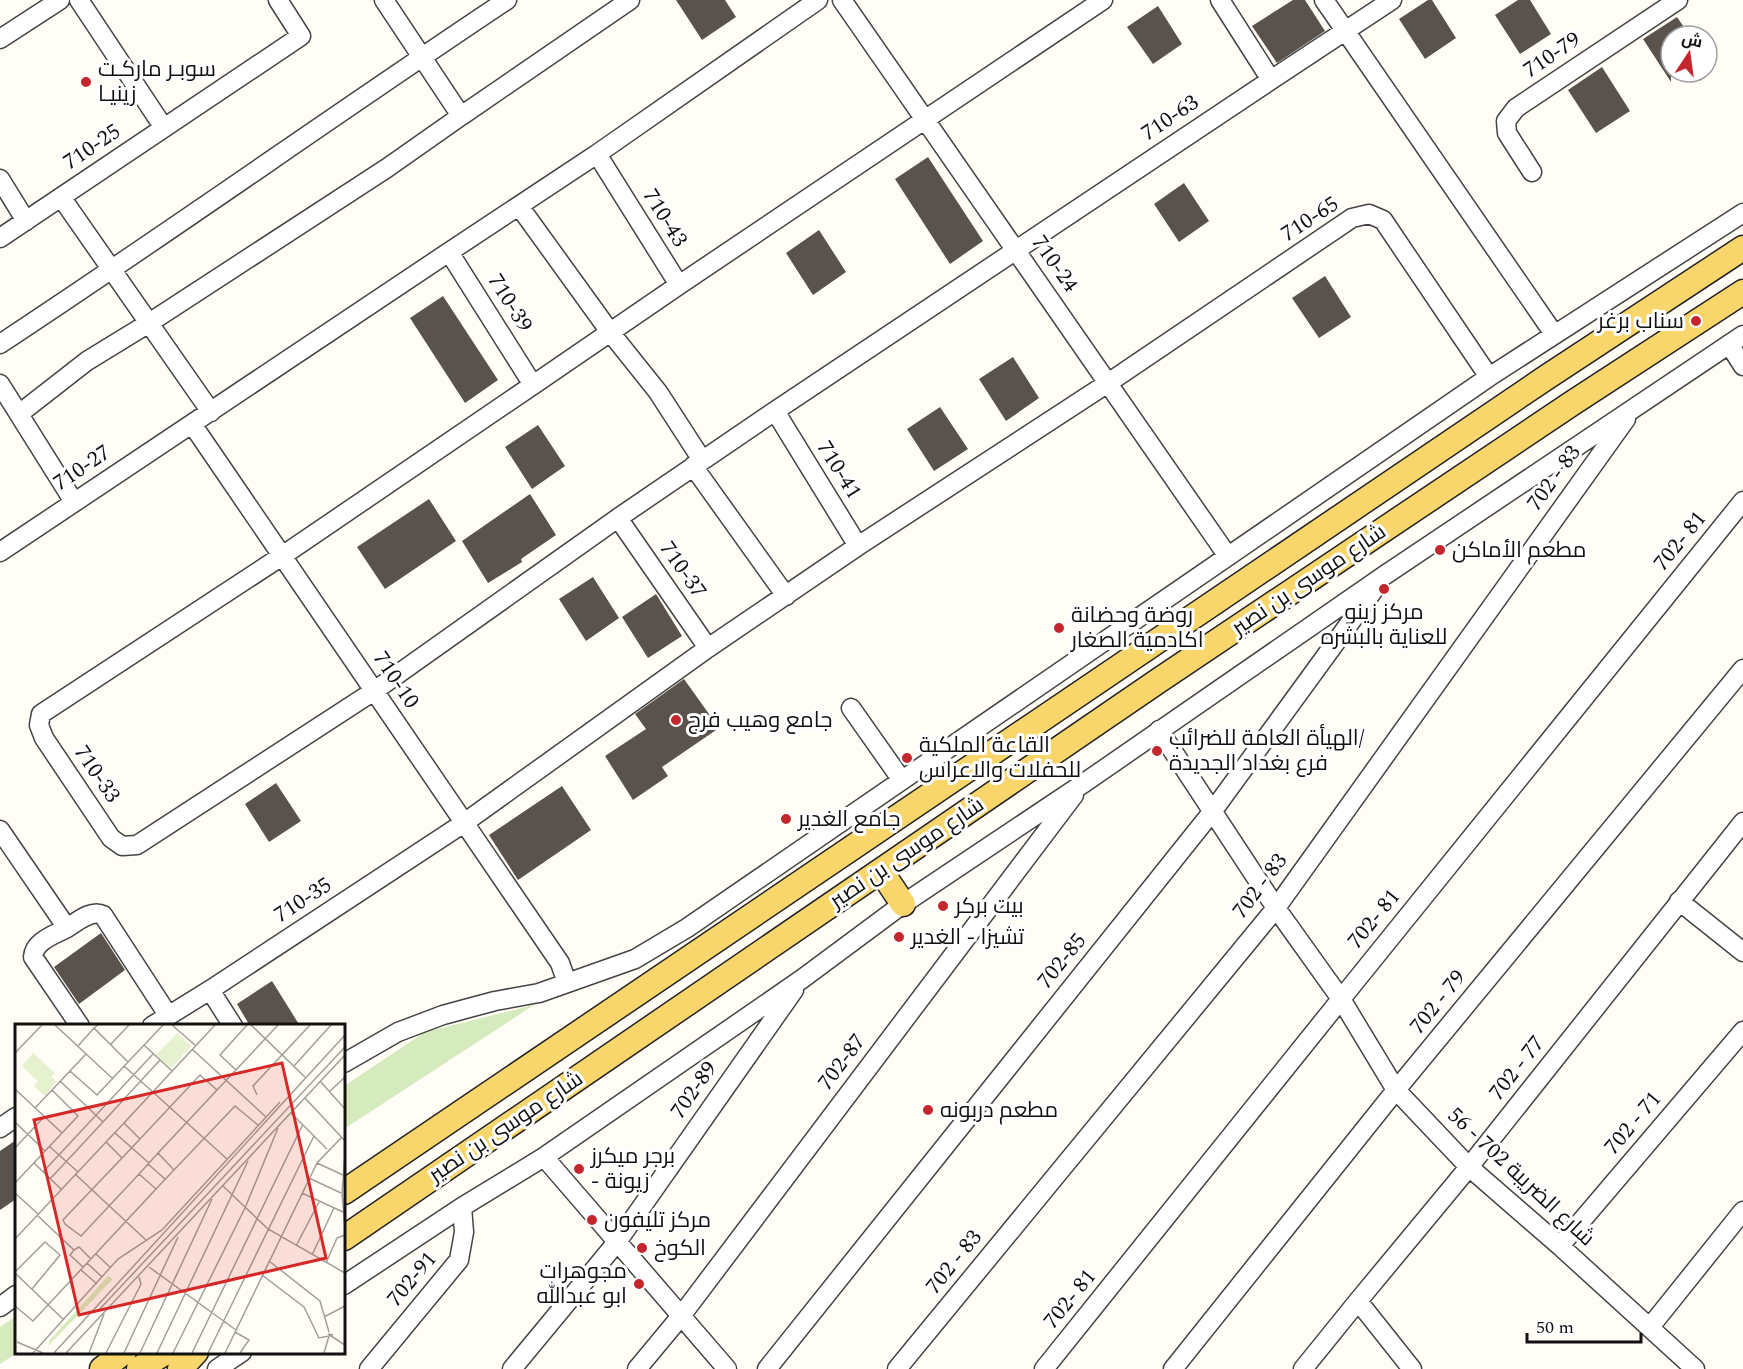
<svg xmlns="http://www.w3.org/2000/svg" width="1743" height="1369" viewBox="0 0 1743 1369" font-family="Spectral,Cairo,serif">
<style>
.green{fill:#d5ebbd}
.building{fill:#5a524d}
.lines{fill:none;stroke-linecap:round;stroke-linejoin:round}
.minor-casing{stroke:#444;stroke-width:21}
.major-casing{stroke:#222;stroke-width:27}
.minor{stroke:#fff;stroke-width:18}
.major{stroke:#f9d66b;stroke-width:24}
.poi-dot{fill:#c4262e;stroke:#fff;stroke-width:2}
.labels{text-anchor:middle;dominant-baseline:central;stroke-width:6;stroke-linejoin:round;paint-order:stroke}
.street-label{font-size:22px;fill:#111;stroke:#fff}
.poi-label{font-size:22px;fill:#111;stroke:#fff;text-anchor:start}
.inset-road{fill:none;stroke:#a09f9a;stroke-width:1.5}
.view{fill:#d62828;fill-opacity:0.15;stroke:#d62828;stroke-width:3}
.inset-edge{fill:none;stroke:#111;stroke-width:3}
</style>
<rect width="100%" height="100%" fill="#fffdf5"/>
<!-- green -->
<path class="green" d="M534,1005L344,1129V1086L425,1032Z
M16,1316L17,1353L0,1364V1327Z"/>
<!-- building -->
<path class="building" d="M676,0H725L736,17L702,40Z
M1293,0H1305L1325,31L1277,63L1252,26Z
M1428,0H1432L1456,38L1425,59L1399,19Z
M1518,0H1530L1551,34L1520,54L1495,15Z
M1158,6L1182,44L1153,64L1127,27Z
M1677,17L1690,36H1671V82L1643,39Z
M1602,67L1630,111L1596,133L1568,90Z
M928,157L983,241L950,264L895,179Z
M1184,183L1209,221L1179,242L1154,204Z
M819,230L846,272L813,295L786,253Z
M1325,276L1351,317L1319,338L1292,298Z
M443,296L498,380L465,403L410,318Z
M1013,357L1039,398L1006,421L979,379Z
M940,407L968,449L934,471L907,429Z
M538,425L565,466L532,489L505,447Z
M530,494L556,535L521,559L522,562L488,583L462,541Z
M429,499L456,541L385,589L357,547Z
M593,577L619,618L586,641L559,599Z
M656,594L682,636L648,658L622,617Z
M684,679L719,728L662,767L668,776L633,800L605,756L646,729L635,714Z
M276,783L301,821L269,842L245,804Z
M562,786L591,830L518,880L489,835Z
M101,933L125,970L79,1004L54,967Z
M272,981L300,1026H250L237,1004Z
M16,1140V1199L0,1210V1151Z"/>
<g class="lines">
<!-- minor casing -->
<g class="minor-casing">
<path id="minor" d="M79,0L164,128
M818,0L597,154L679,285L1103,0
M842,0L1227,555
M1220,0L1271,80L775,411L858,546L1108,383L1352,218L1369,214L1383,220L1489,377
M1324,0L1554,334
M0,39L60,0
M1271,80L1392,0
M461,116L630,0
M1532,172L1507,133L1506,121L1516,108L1678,0
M0,179L26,221
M61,197L211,412
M519,206L610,332L658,392L702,460
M0,238L301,36L278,0
M449,252L597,154
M0,344C170,232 337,113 507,0
M1729,344L1743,366
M0,384L74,502
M533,385L679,285
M19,414L87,361L149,323L387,168L461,116L384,0
M192,424L560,963L567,983
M693,466L786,596
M618,518L775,411
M0,552L449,252L533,385L282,556L41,714L39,725L44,738L111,838L122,846L137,845L374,691L618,518L708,648L464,823L210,990L152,1026
M708,648L858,546
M851,708L901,779
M1159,730L1276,908L1341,999L1396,1090L1469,1167L1560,1246L1695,1369
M0,830L67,928C77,922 91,909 103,915L168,1015
M1679,901L1743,952
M67,928C54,935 34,941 33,957L80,1026
M210,990L233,1026
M344,1063L398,1032L443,1015L495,1001L539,993L635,959L687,928L1489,377L1743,213
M0,1128L16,1117
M544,1157L727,1369
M1560,1246L1743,1031
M344,1285L462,1207L544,1157L802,979L903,904L1084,783L1385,575L1743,335
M1358,1301L1412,1369
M0,1307L16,1295
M1650,1327L1743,1211
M217,1369L242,1352
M369,1369L459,1260L464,1232L462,1207
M512,1369L617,1242L794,990
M637,1369L681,1316L1074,795
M767,1369L1212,812L1376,587
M897,1369L1276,908L1626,419
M1044,1369L1341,999L1743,501
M1173,1369L1396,1090L1743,669
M1303,1369L1358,1301L1469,1167L1743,822"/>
</g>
<!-- major casing -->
<g class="major-casing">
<path id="major" d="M881,871L903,904
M344,1192L1544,379L1743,248
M344,1238L1158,681L1574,402L1743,292
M102,1369L124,1352
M139,1369L166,1352
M180,1369L196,1352"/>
</g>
<!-- minor -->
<use href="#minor" class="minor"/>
<!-- major -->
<use href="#major" class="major"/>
</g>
<!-- markers -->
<g class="poi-dot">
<circle cx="86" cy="82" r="6"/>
<circle cx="1696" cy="321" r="6"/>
<circle cx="1440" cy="550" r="6"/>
<circle cx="1384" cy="589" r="6"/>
<circle cx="1059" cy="628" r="6"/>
<circle cx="676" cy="720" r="6"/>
<circle cx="1157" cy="751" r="6"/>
<circle cx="907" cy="758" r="6"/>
<circle cx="786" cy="819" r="6"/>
<circle cx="943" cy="906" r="6"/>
<circle cx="899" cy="937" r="6"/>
<circle cx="928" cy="1110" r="6"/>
<circle cx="579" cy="1169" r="6"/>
<circle cx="592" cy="1220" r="6"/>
<circle cx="642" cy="1248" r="6"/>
<circle cx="639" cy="1284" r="6"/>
</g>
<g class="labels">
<!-- street labels -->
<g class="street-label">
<text transform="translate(1552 55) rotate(-34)">710-79</text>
<text transform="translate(1170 118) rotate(-34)">710-63</text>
<text transform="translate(92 147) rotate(-34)">710-25</text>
<text transform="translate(665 218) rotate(58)">710-43</text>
<text transform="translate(1310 219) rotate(-33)">710-65</text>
<text transform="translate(1055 264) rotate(55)">710-24</text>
<text transform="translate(510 303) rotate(58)">710-39</text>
<text transform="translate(82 468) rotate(-34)">710-27</text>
<text transform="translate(839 470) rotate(58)">710-41</text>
<text transform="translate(1554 478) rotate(-54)">702 - 83</text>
<text transform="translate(1680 541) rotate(-51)">702- 81</text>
<text transform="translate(683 570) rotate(55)">710-37</text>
<text transform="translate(1309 580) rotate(-34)">شارع موسى بن نصير</text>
<text transform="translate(396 680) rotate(56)">710-10</text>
<text transform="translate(97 774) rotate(56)">710-33</text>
<text transform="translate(907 853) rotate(-34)">شارع موسى بن نصير</text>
<text transform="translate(1260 886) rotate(-53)">702 - 83</text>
<text transform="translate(303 900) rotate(-33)">710-35</text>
<text transform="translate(1374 919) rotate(-51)">702- 81</text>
<text transform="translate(1062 961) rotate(-51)">702-85</text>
<text transform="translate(1438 1002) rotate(-51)">702 - 79</text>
<text transform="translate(842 1062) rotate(-53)">702-87</text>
<text transform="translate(1517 1068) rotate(-52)">702 - 77</text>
<text transform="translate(694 1090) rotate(-55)">702-89</text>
<text transform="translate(1633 1123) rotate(-50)">702 - 71</text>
<text transform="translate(506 1127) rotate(-34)">شارع موسى بن نصير</text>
<text transform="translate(1521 1177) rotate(43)">شارع الضريبة 702 - 56</text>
<text transform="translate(954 1262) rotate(-51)">702 - 83</text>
<text transform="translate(412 1279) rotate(-50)">702-91</text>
<text transform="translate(1070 1299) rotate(-51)">702- 81</text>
</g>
<!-- poi labels -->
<g class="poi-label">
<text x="98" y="69">سوبـر ماركـت<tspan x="98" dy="25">زينيـا</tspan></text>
<text x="1684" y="321" text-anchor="end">سناب برغر</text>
<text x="1452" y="550">مطعم الأماكن</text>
<text x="1384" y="612" text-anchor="middle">مركز زينو<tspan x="1384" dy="25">للعناية بالبشره</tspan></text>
<text x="1071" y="615">روضة وحضانة<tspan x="1071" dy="25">اكادمية الصغار</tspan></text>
<text x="688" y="720">جامع وهيب فرج</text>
<text x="1169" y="738">الهيأة العامة للضرائب/<tspan x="1169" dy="25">فرع بغداد الجديدة</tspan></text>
<text x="919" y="745">القاعة الملكية<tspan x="919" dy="25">للحفلات والاعراس</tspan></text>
<text x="798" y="819">جامع الغدير</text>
<text x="955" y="906">بيت بركر</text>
<text x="911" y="937">تشيزا - الغدير</text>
<text x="940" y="1110">مطعم دربونه</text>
<text x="591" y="1156">برجر ميكرز<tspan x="591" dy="25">- زيونة</tspan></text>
<text x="604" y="1220">مركز تليفون</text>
<text x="654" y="1248">الكوخ</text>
<text x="627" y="1271" text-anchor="end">مجوهرات<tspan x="627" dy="25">ابو عبدالله</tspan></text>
</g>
</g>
<!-- overview -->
<g transform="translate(15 1024)">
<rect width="330" height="330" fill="#fffdf5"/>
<path d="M93,252L98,255L33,322L35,316Z" fill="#d5ebbd"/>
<path d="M162,9L176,22L156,44L141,31ZM18,29L40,49L36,53L41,57L30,72L19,62L23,57L7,42Z" fill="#e6f2cf"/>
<path class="inset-road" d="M40,1L98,55M83,1L79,4L113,38M157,1L180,21M200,1L109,99L125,115L185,51L202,66L143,129L159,146L220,82L243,101M232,1L205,31L221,46L263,1M236,1L290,53M96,20L114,1M129,21L157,47M63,22L79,4M177,25L251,93M0,29L27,1M71,30L55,47L82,71L148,1M109,42L212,135M279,42L316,1M306,58L330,85M0,65L47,109M202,66L221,46M314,68L330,53M242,71L238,62L295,1M290,74L330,117M20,84L55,47M276,89L312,125M0,98L30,127M88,98L145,36M100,109L134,139M91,118L109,99M34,122L63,148M0,124L29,93M330,130L327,169L330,203M107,134L125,115M19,139L46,165M302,139L328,151M133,140L150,155M28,148L138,30M60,150L132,217M124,150L143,129M294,154L326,169M35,155L88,98L45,57M0,159L63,92L37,66M208,162L253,205L330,249M141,165L159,146M0,169L23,190M287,169L328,188M22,191L59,226L64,223L76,235M0,215L91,118L107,134L48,196L50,200L66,212L124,150L141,165L18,297L0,282M281,222L304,178M59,226L55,231L68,243M81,230L96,244M297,231L319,184M254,237L305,277L314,308M72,239L87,253M311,239L322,214L330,211M134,243L221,306M66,246L82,260M0,248L30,218L45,231L17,265M0,249L49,296M247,251L289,283L304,314L314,312L309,329M83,287L330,23M309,293L330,282M220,308L234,316L225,329M318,311L313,310L330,321M2,318L28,329M18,329L103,235L147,206L265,78M39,329L330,11M51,329L330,31M74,329L89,290M91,329L126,260L124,253M109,329L163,213M125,329L197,175M142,329L233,137M158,329L230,184L263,104M177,329L288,100M193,329L299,112M210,329L302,139L327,113"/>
<path class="view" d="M267,39L311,234L64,291L19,96Z"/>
<rect width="330" height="330" class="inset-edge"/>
</g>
<!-- north arrow -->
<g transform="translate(1689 54) rotate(13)"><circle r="28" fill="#ffffff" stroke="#a0a0a0" stroke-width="1.5"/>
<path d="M0-4.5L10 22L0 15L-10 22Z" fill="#c4262e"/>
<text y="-9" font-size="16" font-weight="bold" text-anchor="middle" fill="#111111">ش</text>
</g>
<!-- scale -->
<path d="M1527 1333v9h114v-9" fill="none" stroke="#111111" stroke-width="3"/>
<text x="1536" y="1333" font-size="18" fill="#111111" stroke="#ffffff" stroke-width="4.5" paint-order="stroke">50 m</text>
</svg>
